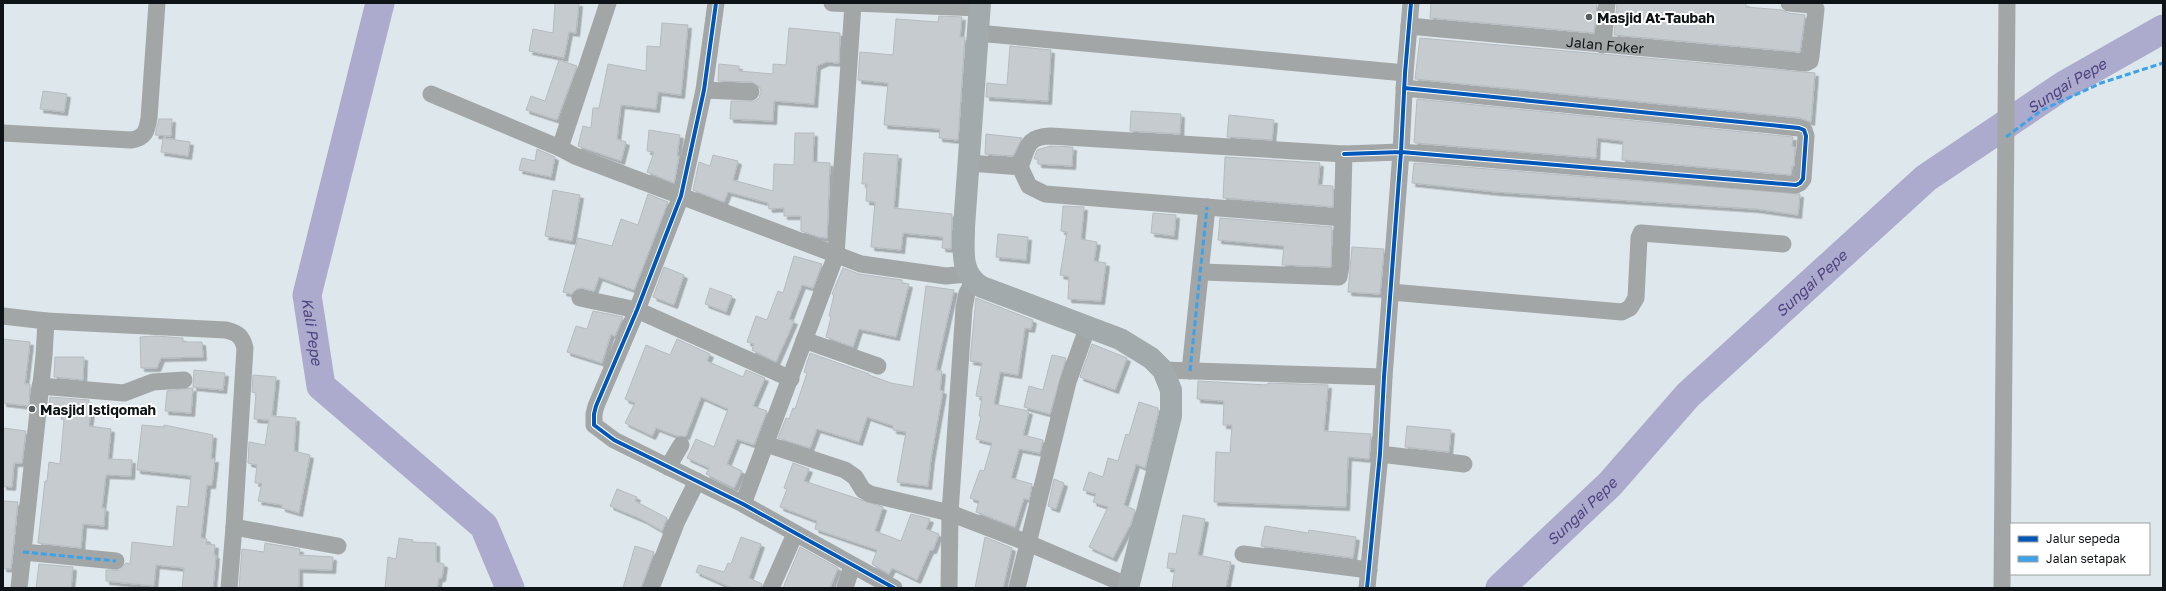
<svg xmlns="http://www.w3.org/2000/svg" width="2166" height="591" viewBox="0 0 2166 591" font-family="'Golos Text',sans-serif">
<style>
.lines{fill:none;stroke-linecap:round;stroke-linejoin:round}
.river{stroke:#acabcd;stroke-width:29}
.building{fill:#c5cbcf;stroke:#b5bbbf;filter:url(#shadow)}
.minor{stroke:#a2a6a7;stroke-width:17}
.major{stroke:#a2aaab;stroke-width:22}
.quiet{stroke:#3ca2ea;stroke-width:3;stroke-dasharray:6 3;stroke-linecap:butt}
.cycleway-casing{stroke:#fff;stroke-width:6}
.cycleway{stroke:#0057b8;stroke-width:4}
.poi-dot{fill:#565d61;stroke:#fff;stroke-width:1.5}
.labels{text-anchor:middle;dominant-baseline:central;stroke-width:4;stroke-linejoin:round;paint-order:stroke}
.poi-label{font-size:14px;font-weight:bold;fill:#0d1316;stroke:#fff;text-anchor:start}
.street-label{font-size:14px;fill:#0d1316;stroke:#fff}
.water-label{font-size:15px;font-style:italic;fill:#4e4380;stroke:#fff}
</style>
<defs>
<filter id="shadow"><feDropShadow dx="3.5" dy="3.5" stdDeviation="0" flood-color="#0004"/></filter>
</defs>
<rect width="100%" height="100%" fill="#dee7eb"/>
<g class="lines">
<!-- river -->
<g class="river">
<path id="s1" d="M380,3L307,295L321,386L484,526L510,588"/>
<path id="s2" d="M1500,588L1610,484L1688,395L1926,178L2066,84L2163,29"/>
</g>
</g>
<!-- building -->
<path class="building" d="M555,3H579L576,33L569,32L564,58L529,51L533,29L553,33Z
M1431,3H1597L1594,33L1430,18Z
M1617,3H1746V7L1782,10L1788,13L1805,15L1800,52L1614,35Z
M939,16L962,17L960,37H965L958,140L939,138L940,129L884,125L888,83L858,80L860,52L893,55L896,19L938,22Z
M662,23L688,25L681,95L658,92L656,109L621,105L617,139L626,142L621,161L578,146L583,126L591,128L593,108H599L608,64L646,71L647,46L660,47Z
M789,28L840,33L839,63L826,62L817,66L814,104L774,101L773,121L730,119L731,101H755L759,98L761,92L760,87L752,82L718,81L719,64L739,66V71L773,74V64L786,65Z
M1420,38L1815,73L1811,122L1800,118L1415,79Z
M1010,46L1051,50L1048,101L986,97L987,83L1007,85Z
M559,60L577,66L557,120L526,110L531,96L545,101Z
M43,91L67,94L64,112L40,109Z
M1417,99L1793,137L1792,146L1795,147L1794,166H1792L1791,175L1622,160L1623,141L1597,138L1596,158L1415,143L1414,142Z
M1131,111L1181,114L1180,134L1130,131Z
M1229,115L1274,120L1272,140L1227,137Z
M159,119H172L171,136L155,135Z
M649,130L680,135L677,156H679L674,183L647,172L654,152L647,151Z
M795,133H814L813,162L830,163L827,238L819,237L801,231V216H784V208L769,209L768,203L728,192L724,202L693,190L699,162L710,166L713,155L738,161L733,180L773,191L774,164L794,165Z
M986,134L1022,138L1013,156L985,154Z
M163,138L190,142L188,156L161,152Z
M1050,146L1073,147L1072,166L1038,164V159H1034L1037,150Z
M537,149L555,157L551,177L519,170L522,158L535,161Z
M864,153L898,155L894,208L952,214L951,249L942,248L943,237L903,233L901,250L871,247L875,202L866,201L867,184H862Z
M1225,157L1320,163L1318,185L1333,186V207L1223,198Z
M1414,163L1800,194L1798,215L1755,209L1496,192L1412,183Z
M553,190L580,195L572,241L545,236Z
M648,194L668,202L634,290L599,277L594,291L582,288L577,289L571,294L563,292L578,238L612,246L621,219L638,225Z
M1063,206L1084,207L1081,239L1097,242L1094,261L1106,263L1101,301L1068,299L1069,277L1060,275L1067,232L1061,231Z
M1153,213L1176,215L1174,236L1151,233Z
M1220,218L1332,227L1331,267L1282,265L1284,246L1218,240Z
M998,234L1028,237L1026,260L996,257Z
M1352,247L1384,249L1380,294L1348,292Z
M794,256L822,264L813,288L802,285L789,319L794,321L776,362L752,350L754,344L747,342L756,316L767,320L778,291L783,293Z
M664,267L684,275L674,305L653,297Z
M843,268L859,274L902,280V283L909,284L896,337L859,329L853,347L826,337L831,317L829,316L834,295L832,294Z
M926,286L954,290L936,370L942,371L940,390L943,391L931,458L928,486L897,482L906,432L893,430V426L867,417L859,442L817,429L810,448L778,438L786,418L789,419L793,408L795,409L807,373L804,372L810,353L869,374V375L891,383L913,387Z
M710,288L732,296L726,312L705,304Z
M976,298L1033,320L1031,329L1025,328L1018,375L1000,372L994,404L1029,411L1023,435L1043,440L1040,453L1019,449L1011,478L1032,484L1029,500L1024,498L1015,527L976,512L979,501L970,498L980,470L984,471L992,443L976,439L981,416H979L982,397L976,396L982,363L970,361Z
M593,311L623,317L615,336L611,334L602,363L567,352L576,326L587,329Z
M155,336L183,338V342H202L203,357L161,358L157,368H141L140,337Z
M3,339L30,342L25,384H30L29,406L3,403Z
M677,339L710,354L707,361L743,377L746,370L765,378L753,406L767,411L754,445L737,439L727,464L742,471L734,488L706,474L709,468L687,458L696,439L714,447L728,409L701,397L686,436H677L656,428L652,436L625,423L635,403L625,399L646,345L670,355Z
M1092,344L1127,358L1115,390L1080,377Z
M1052,355L1066,358L1050,414L1024,407L1029,386L1043,390Z
M55,357H84L83,380L54,377Z
M194,370L225,373L223,390L193,387Z
M253,375L276,377L272,416L296,418L294,451L310,455L299,513L282,508V505L258,501L262,483H255L257,465L248,463L249,442L265,445L269,420L254,419L256,393L252,392Z
M1198,381L1267,385L1268,383L1328,385L1324,431L1371,434L1369,459L1348,457L1346,507L1214,502L1216,452L1230,453L1232,425H1223L1224,401L1197,399Z
M190,388H193L191,413L165,411L167,391Z
M50,397L89,400L88,409L91,410L89,426L111,429L108,459L132,460L131,476L106,475L102,508H105L104,526L83,524L81,548L38,543L45,481H47L49,462L60,464L64,420L61,419L63,406L49,405Z
M1139,402L1158,408V414L1145,468L1136,464L1124,505L1135,510L1130,527H1129L1113,558L1089,547L1108,507L1093,502L1096,494L1083,490L1089,472L1103,477L1108,458L1118,461L1126,434L1129,435Z
M142,425L164,427V425L213,435L211,459H215L212,485H207L201,538L207,539L206,544L215,545L214,555H216L213,588H182L184,568L156,565L154,586L106,581V570H120L126,563L130,564L132,542L173,547L177,506L188,507L191,476L137,470Z
M1407,426L1451,430L1449,452L1405,447Z
M3,428L26,431L22,463H14L12,487L3,486Z
M793,463L809,469L804,481L883,507L875,531L901,541L911,514L930,519L926,529L939,534L933,550H930L917,580L892,568L889,574L872,564L877,550L815,529L817,521L780,507L787,489L784,488Z
M1054,479L1064,483L1056,509L1048,506Z
M617,489L637,497L635,501L667,518L662,531L643,520L610,506Z
M3,501L18,502L11,569L3,568Z
M1183,515L1205,519L1198,555L1231,562L1226,588H1172L1175,569L1167,568L1169,553L1176,554Z
M1265,526L1308,533L1309,530L1356,537L1353,558L1261,546Z
M741,537L761,544L749,578L762,584L761,588H732L696,572L699,565L724,572L728,563L731,564Z
M985,537L1012,548L1003,588H975Z
M399,538L413,540L412,542L436,543V562L444,564L442,578H439L437,588H385L388,557L396,559Z
M265,543L300,549L299,555L333,557L332,570L299,569V588H239L242,549L264,552Z
M635,546L654,552L641,588H623Z
M800,547L838,568L830,588H783Z
M39,564L73,567L71,588H36Z"/>
<g class="lines">
<!-- minor -->
<g class="minor">
<path d="M608,3L560,148L575,156L861,264L946,276L967,274"/>
<path d="M716,3L704,90L681,196L637,310L596,406L594,414V425L614,440L743,504L894,588"/>
<path d="M853,3L980,8"/>
<path id="s3" d="M1409,26L1806,63L1810,61L1811,56L1816,9L1811,5L1789,3"/>
<path d="M977,33L1405,73"/>
<path d="M1603,45L1607,3"/>
<path d="M704,90L751,92"/>
<path d="M431,94L560,148"/>
<path d="M3,133L131,140C145,138 147,131 149,118L157,3"/>
<path d="M1344,154L1401,152L1796,185L1800,183L1803,179L1806,136L1804,130L1799,128L1404,88"/>
<path d="M969,163L1020,167L1029,186L1045,194L1342,218"/>
<path d="M1020,167C1028,147 1026,137 1050,136L1344,154L1341,266L1339,277L1202,272"/>
<path d="M1391,292L1622,312L1630,308L1636,298L1639,238L1641,233L1783,244"/>
<path d="M580,298L637,310L791,379"/>
<path d="M3,316L46,321L44,356L19,588"/>
<path d="M46,321L226,330C238,333 242,336 245,348L234,527L229,588"/>
<path d="M804,340L878,366"/>
<path d="M1163,370L1384,377"/>
<path d="M1190,371L1207,207"/>
<path d="M40,386L124,393L153,382L184,380"/>
<path d="M766,444L845,470L855,477L863,490L870,494L950,513L1028,543L1129,586"/>
<path d="M1380,454L1464,464"/>
<path d="M668,467L681,445"/>
<path d="M743,504L836,255L853,4L832,3"/>
<path d="M234,527L338,546"/>
<path d="M23,552L116,561"/>
<path d="M1243,554L1369,570"/>
<path d="M651,588L677,521L697,481"/>
<path d="M771,588L795,534"/>
<path d="M845,588L852,566"/>
<path d="M949,588L950,513L964,308L967,293L973,282"/>
<path d="M1017,588L1068,382L1088,326"/>
<path d="M1367,588L1380,454L1384,377L1401,152L1405,73L1411,3"/>
<path d="M2002,588L2007,3"/>
</g>
<!-- major -->
<path class="major" d="M980,3L964,227C964,250 959,274 982,287L1120,339L1151,358L1163,370L1171,390V416L1128,588"/>
<!-- quiet -->
<path class="quiet" d="M2006,137L2042,110L2101,83L2163,63
M1190,371L1207,207
M23,552L116,561"/>
<!-- cycleway casing -->
<g class="cycleway-casing">
<path id="cycleway" d="M716,3L704,90L681,196L637,310L596,406L594,414V425L614,440L743,504L894,588
M1344,154L1401,152L1796,185L1800,183L1803,179L1806,136L1804,130L1799,128L1404,88
M1367,588L1380,454L1384,377L1401,152L1405,73L1411,3"/>
</g>
<!-- cycleway -->
<use href="#cycleway" class="cycleway"/>
</g>
<!-- markers -->
<g class="poi-dot">
<circle cx="1589" cy="17" r="4"/>
<circle cx="32" cy="409" r="4"/>
</g>
<g class="labels">
<!-- poi labels -->
<g class="poi-label">
<text x="1597" y="17">Masjid At-Taubah</text>
<text x="40" y="409">Masjid Istiqomah</text>
</g>
<!-- street labels -->
<g class="street-label">
<text stroke="none"><textPath href="#s3" startOffset="197">Jalan Foker</textPath></text>
</g>
<!-- water labels -->
<g class="water-label">
<text stroke="none"><textPath href="#s2" startOffset="760">Sungai Pepe</textPath></text>
<text stroke="none"><textPath href="#s2" startOffset="436">Sungai Pepe</textPath></text>
<text stroke="none"><textPath href="#s1" startOffset="338">Kali Pepe</textPath></text>
<text stroke="none"><textPath href="#s2" startOffset="112">Sungai Pepe</textPath></text>
</g>
</g>
<!-- border -->
<rect width="2166" height="591" fill="none" stroke="#0d1316" stroke-width="8"/>
<!-- legend -->
<rect x="2010" y="523" width="140" height="52" fill="#ffffff" stroke="#9ea1a2"/>
<rect x="2018" y="536" width="20" height="6" fill="#0057b8" stroke="#9ea1a2"/>
<text x="2046" y="543" font-size="12" fill="#0d1316">Jalur sepeda</text>
<rect x="2018" y="556" width="20" height="6" fill="#3ca2ea" stroke="#9ea1a2"/>
<text x="2046" y="563" font-size="12" fill="#0d1316">Jalan setapak</text>
</svg>
